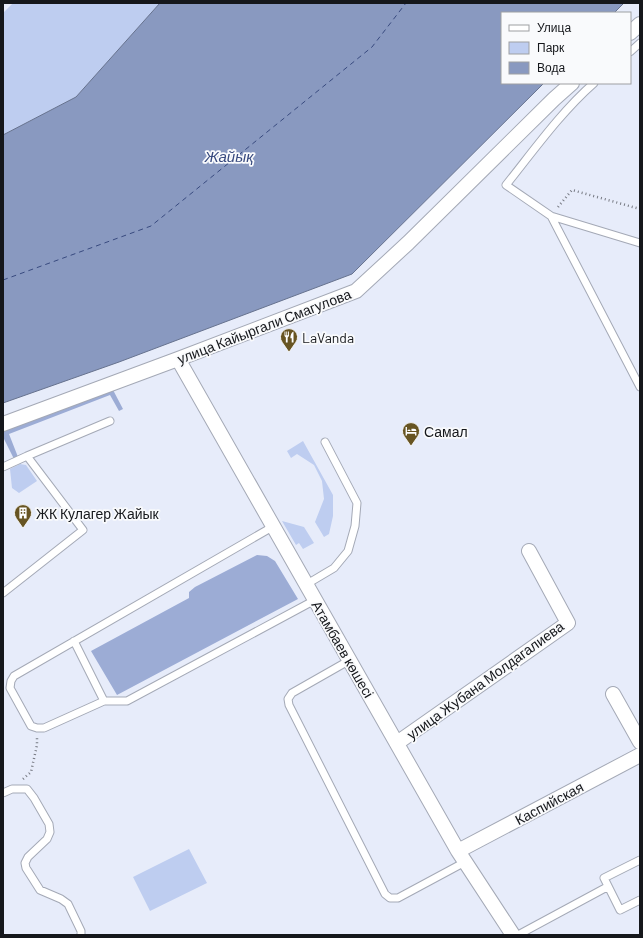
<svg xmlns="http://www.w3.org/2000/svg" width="643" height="938" viewBox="0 0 643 938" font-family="Barlow,sans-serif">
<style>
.green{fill:#becdf0}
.forest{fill:#9cacd5}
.water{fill:#8999c0;stroke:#66728e}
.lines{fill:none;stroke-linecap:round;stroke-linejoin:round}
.ferry{stroke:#384a7f;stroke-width:1;stroke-dasharray:5 4;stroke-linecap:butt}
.lane-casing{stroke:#a4a9b6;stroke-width:9}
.street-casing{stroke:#a4a9b6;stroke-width:16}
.path{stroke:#767982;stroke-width:2.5;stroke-dasharray:1 3;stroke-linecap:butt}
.lane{stroke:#fff;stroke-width:7}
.street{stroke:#fff;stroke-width:14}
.labels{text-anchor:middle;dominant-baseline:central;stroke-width:3.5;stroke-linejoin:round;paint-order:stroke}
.street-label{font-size:14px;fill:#15171b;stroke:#f9fafc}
.poi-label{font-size:14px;fill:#15171b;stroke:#f9fafc;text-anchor:start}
.water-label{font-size:15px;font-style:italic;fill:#384a7f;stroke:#f9fafc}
</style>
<rect width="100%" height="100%" fill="#e7ecfa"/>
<!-- green -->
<path class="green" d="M13,3H160L76,97L3,135V13Z
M303,441L333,495V516L329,534L324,537L315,522L324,499L322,481L314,465L297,454L291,458L287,451Z
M20,464L26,465L37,481L19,493L12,488L10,469Z
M282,521L304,527L314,543L303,549L299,543L296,545Z
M189,849L207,883L150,911L133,877Z"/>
<!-- forest -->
<path class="forest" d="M112,388L123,409L119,411L110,395L9,434L18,457L14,459L3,437V428Z
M257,555L267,556L275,561L298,599L117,695L91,651L189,598V592L195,587Z"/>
<!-- water -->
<path class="water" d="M160,3H624L614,13H502V83H544L352,274L119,362L3,403V135L76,97Z"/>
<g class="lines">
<!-- ferry -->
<path class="ferry" d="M3,280L151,226L372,47L406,3"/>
<!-- lane casing -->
<g class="lane-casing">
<path id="lane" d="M630,52L640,43
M594,83C561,112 534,150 506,185L551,216L640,387
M551,216L640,243
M3,467L27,456
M274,526L14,676L11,681L10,688L31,726L37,728H44L104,701H127L315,600
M307,584L334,568L348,551L355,526L357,503L325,442
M3,593L83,530L27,456L110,421
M74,641L104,701
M350,660L292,693L288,699L289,705L385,894L390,898H398L465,862
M3,793L12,789H27L34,798L49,824L50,832L47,839L28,857L25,863L26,868L40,890L61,899L68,904L81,931V935
M640,860L604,878L620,910L640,900
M518,935L607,887"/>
</g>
<!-- street casing -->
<g class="street-casing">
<path id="street" d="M630,33L640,24
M178,359L458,851L513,935
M3,424L178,359L356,291L408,243L554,99L572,83
M613,694L640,742
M397,743L568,623L529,551
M458,851L640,755"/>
</g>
<!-- path -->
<path class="path" d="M558,207L572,190L640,209
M23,779L31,772L37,745V738"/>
<!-- lane -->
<use href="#lane" class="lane"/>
<!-- street -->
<use href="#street" class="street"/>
</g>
<!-- icons -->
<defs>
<g id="restaurant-pin" transform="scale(0.9)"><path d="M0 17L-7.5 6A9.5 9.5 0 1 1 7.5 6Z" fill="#675422" stroke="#f9fafc"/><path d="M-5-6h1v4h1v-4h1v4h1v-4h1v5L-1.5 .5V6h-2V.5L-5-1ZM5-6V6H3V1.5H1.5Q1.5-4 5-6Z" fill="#fff"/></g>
<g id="hotel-pin" transform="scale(0.9)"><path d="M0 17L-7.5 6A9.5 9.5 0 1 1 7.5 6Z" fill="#675422" stroke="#f9fafc"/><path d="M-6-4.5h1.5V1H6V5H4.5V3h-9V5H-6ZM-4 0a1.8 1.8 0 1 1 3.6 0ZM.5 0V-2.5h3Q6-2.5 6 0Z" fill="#fff"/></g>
<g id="building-pin" transform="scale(0.9)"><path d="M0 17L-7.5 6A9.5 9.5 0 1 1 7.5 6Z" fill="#675422" stroke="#f9fafc"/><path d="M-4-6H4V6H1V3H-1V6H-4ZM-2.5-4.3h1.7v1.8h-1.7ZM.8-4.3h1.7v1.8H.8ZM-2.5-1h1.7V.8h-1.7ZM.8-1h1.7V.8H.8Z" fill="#fff"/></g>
</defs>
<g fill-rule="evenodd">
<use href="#restaurant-pin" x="289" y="337"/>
<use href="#hotel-pin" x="411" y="431"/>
<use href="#building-pin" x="23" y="513"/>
</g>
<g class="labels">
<!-- street labels -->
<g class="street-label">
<text transform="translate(264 326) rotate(-21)">улица Кайыргали Смагулова</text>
<text transform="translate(343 649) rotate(60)">Атамбаев көшесі</text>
<text transform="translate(485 680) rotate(-36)">улица Жубана Молдагалиева</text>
<text transform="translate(549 803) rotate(-28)">Каспийская</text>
</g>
<!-- poi labels -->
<g class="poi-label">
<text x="302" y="337">LaVanda</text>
<text x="424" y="431">Самал</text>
<text x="36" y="513">ЖК Кулагер Жайык</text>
</g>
<!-- water labels -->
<g class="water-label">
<text x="229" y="156">Жайық</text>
</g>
</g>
<!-- border -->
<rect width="643" height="938" fill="none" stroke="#15171b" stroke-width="8"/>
<!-- legend -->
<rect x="501" y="12" width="130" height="72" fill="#f9fafc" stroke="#9e9fa2"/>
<rect x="509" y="25" width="20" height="6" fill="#ffffff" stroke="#9e9fa2"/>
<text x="537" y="32" font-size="12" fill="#15171b">Улица</text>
<rect x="509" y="42" width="20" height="12" fill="#becdf0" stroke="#9e9fa2"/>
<text x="537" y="52" font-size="12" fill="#15171b">Парк</text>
<rect x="509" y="62" width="20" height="12" fill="#8999c0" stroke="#9e9fa2"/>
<text x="537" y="72" font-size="12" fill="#15171b">Вода</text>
</svg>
